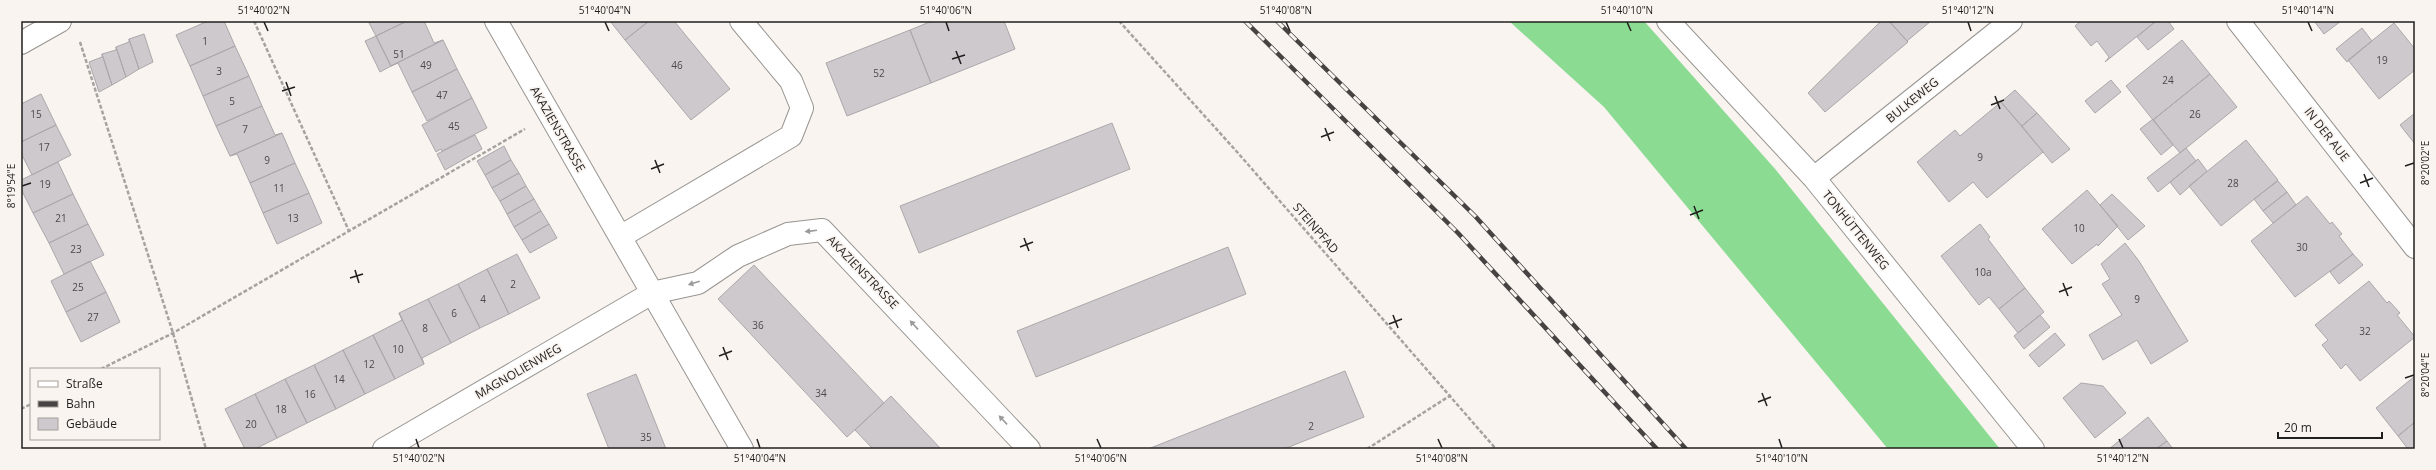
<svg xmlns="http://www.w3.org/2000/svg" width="2436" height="470" viewBox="0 0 2436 470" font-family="'Open Sans',sans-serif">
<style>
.forest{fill:#8bdb92}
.building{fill:#cdc9cd;stroke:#aba7aa}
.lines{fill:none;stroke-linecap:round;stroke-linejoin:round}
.minor-casing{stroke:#989591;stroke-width:24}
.path{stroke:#a6a2a0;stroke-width:2.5;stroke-dasharray:4 2;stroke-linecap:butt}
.minor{stroke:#fff;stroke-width:22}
.rail-casing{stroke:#464342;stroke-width:4.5}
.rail{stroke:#f9f4f0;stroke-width:3;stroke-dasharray:9;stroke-linecap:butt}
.oneway{fill:#9b9a9a}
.ticks{fill:none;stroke:#211f1e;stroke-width:1.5}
.labels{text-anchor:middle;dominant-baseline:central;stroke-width:3.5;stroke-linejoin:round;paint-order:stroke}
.number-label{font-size:10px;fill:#4c4a4a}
.street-label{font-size:12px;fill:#211f1e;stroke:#f9f4f0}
.neatline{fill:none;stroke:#211f1e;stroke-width:1.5}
.ticks-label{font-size:10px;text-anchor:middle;fill:#211f1e}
</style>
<rect width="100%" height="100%" fill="#f9f4f0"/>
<!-- forest -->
<path class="forest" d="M1509,21H1644L1776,170L2000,449H1888L1604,107Z"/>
<!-- building -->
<path class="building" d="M208,21H224L235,46L190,66L176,35Z
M368,21H407L376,36L391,66L380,72L365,41L376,36Z
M407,21H424L434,43L443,40L391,66L376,36Z
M610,21H649L625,40Z
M649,21H674L730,89L691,120L625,40Z
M932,21H1004L1015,49L931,83L910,30Z
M1881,21H1889L1908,42L1825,112L1808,93Z
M1889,21H1931L1907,41Z
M2081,21H2156L2105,62L2109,57L2097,41L2091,46L2075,26Z
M2156,21H2168L2174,29L2148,50L2137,37Z
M2314,21H2341L2324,34Z
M2394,23L2415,49V70L2379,99L2348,60Z
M2362,28L2372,41L2347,62L2336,49Z
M910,30L931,83L847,116L826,63Z
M144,34L153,62L139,69L129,39Z
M129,39L139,69L126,77L116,47L129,42Z
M443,40L457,69L412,92L398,63L391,66Z
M2182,40L2210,74L2153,120L2126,86Z
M235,46L249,76L203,96L190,66Z
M116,47L126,77L112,85L102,54L116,50Z
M102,54L112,85L99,92L89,62L102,57Z
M457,69L472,98L427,121L412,92Z
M2210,74L2237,107L2180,153L2153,120Z
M249,76L262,106L216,126L203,96Z
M2111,80L2121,92L2095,113L2085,101Z
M2015,90L2037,113L2022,126L2001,102Z
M41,94L56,125L21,142V104Z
M472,98L487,128L442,151L441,149L436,152L422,125Z
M2001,102L2043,152L1987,198L1973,182L1949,202L1917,162L1955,130L1960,136Z
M262,106L275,135L282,133L230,156L216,126Z
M2037,113L2070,149L2052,163L2022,126Z
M2415,113V144L2400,125Z
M2153,119L2173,145L2161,155L2140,129Z
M1112,123L1130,169L919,253L900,206Z
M56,125L71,155L32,175L21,153V142Z
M282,133L295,163L250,183L237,154L230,156Z
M475,135L482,149L445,170L437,154Z
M2246,140L2278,180L2221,226L2189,186Z
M504,146L511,160L485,175L477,161Z
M2186,148L2196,161L2158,192L2147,178Z
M2198,159L2207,171L2180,195L2170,182Z
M511,160L519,173L492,188L485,175Z
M58,162L73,194L33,213L21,189V180Z
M295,163L309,193L263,213L250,183Z
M519,173L526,186L500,201L492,188Z
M2278,181L2287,192L2263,211L2254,199Z
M526,186L534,199L507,214L500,201Z
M2087,190L2118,226L2098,246L2097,244L2072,264L2042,229Z
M2287,192L2296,205L2273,223L2263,211Z
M309,193L322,223L277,244L263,213Z
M73,194L88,224L49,243L33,213Z
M2112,194L2145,226L2128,240L2100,205Z
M2307,196L2330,224L2332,222L2342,234L2339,236L2353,254L2295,297L2251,241Z
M534,199L541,211L514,227L507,214Z
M541,211L549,224L522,240L514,227Z
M88,224L104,255L64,274L49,243Z
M549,224L557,238L530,253L522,240Z
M1980,224L1990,237L1988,239L2025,288L1999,309L1989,297L1979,305L1941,256Z
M2125,243L2139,261L2188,341L2151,364L2137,340L2103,360L2089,335L2122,315L2102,284L2110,279L2101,264Z
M1228,247L1246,294L1036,377L1017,331Z
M517,254L540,298L509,314L487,269Z
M2353,254L2363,265L2339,284L2330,272Z
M90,261L106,292L66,312L51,281Z
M754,265L884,403L847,437L718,299Z
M487,269L509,314L480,328L458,284Z
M2369,281L2387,303L2389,301L2400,313L2397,315L2415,337L2360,381L2346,364L2341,369L2322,345L2328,340L2315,325Z
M458,284L480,328L451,343L428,299Z
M2025,288L2044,312L2018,333L1999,309Z
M106,292L120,322L81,342L66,312Z
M428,299L451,343L422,358L424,364L399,313Z
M399,313L424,364L395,379L373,335L402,320Z
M2040,315L2050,327L2024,349L2014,336Z
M2055,333L2065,345L2039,367L2029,355Z
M373,335L395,379L365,394L343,350Z
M343,350L365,394L336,409L314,365Z
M314,365L336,409L307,423L285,379Z
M1345,371L1364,417L1284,449H1148Z
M636,374L666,449H609L587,394Z
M2415,376V422L2398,436L2376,408Z
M285,379L307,423L277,438L255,394Z
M2081,383L2103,386L2126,413L2095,438L2063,398Z
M255,394L277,438L255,449H245L225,409Z
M891,396L941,449H873L855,430Z
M2148,417L2167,441L2156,449H2109Z
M2415,422V449H2408L2398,436Z
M2167,441L2173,449H2156Z"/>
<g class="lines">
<!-- minor casing -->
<g class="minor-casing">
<path id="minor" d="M496,21L742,449
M1668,21L1814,178L2033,449
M2238,21L2415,247
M21,43L60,21
M1814,178L2011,21
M620,237L791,136L802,108L791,81L741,21
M384,449L652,293L698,283L738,256L788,234L822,230L1029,449"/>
</g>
<!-- path -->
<path class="path" d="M254,21L349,231
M1119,21L1238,153L1496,449
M80,42L173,333L206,449
M101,369L173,333L525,129
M21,409L31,404
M1367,449L1451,395"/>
<!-- minor -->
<use href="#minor" class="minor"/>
<!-- rail casing -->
<g class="rail-casing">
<path id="rail" d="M1245,21L1458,233L1657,449
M1277,21L1475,216L1686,449"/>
</g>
<!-- rail -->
<use href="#rail" class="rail"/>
</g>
<!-- one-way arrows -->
<defs><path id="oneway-solid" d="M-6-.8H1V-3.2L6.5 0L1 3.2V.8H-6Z"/></defs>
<g class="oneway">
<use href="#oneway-solid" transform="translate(811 231) rotate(173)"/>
<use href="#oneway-solid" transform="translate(694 283) rotate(163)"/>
<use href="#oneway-solid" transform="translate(914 325) rotate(-133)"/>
<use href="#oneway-solid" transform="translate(1003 420) rotate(-133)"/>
</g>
<!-- ticks -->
<path class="ticks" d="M264,22L268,31M605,22L609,31M946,22L949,31M1286,22L1290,31M1627,22L1631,31M1968,22L1971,31M2308,22L2312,31M956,51L961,64M952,59L965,55M286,82L291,96M282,91L295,87M1995,96L2000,109M1991,105L2004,100M1325,128L1330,141M1321,137L1334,132M655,160L660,173M2405,166L2414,163M651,169L664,164M2364,174L2369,187M2360,183L2373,178M22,186L31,183M1694,206L1699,219M1690,215L1703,210M1024,238L1029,251M1020,247L1033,242M355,270L359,283M350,278L363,274M2063,283L2068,296M2059,292L2072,287M1393,315L1398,328M1389,324L1402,319M723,347L728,360M719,356L732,351M2405,378L2414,375M1762,393L1767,406M1758,402L1771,397M416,439L419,448M757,439L760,448M1097,439L1101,448M1438,439L1442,448M1779,439L1782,448M2119,439L2123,448"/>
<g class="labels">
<!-- number labels -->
<g class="number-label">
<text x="205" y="41">1</text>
<text x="399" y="54">51</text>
<text x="2382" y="60">19</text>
<text x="426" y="65">49</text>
<text x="677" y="65">46</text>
<text x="219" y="71">3</text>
<text x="879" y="73">52</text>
<text x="2168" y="80">24</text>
<text x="442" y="95">47</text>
<text x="232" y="101">5</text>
<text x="36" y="114">15</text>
<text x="2195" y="114">26</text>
<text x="454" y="126">45</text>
<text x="245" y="129">7</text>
<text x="44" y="147">17</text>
<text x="1980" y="157">9</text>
<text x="267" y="160">9</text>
<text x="2233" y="183">28</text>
<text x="45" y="184">19</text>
<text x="279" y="188">11</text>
<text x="61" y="218">21</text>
<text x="293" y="218">13</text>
<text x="2079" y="228">10</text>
<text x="2302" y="247">30</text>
<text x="76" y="249">23</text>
<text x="1983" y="272">10a</text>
<text x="513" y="284">2</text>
<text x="78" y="287">25</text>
<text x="483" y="299">4</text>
<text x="2137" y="299">9</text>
<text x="454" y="313">6</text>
<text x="93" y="317">27</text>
<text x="758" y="325">36</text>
<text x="425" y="328">8</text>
<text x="2365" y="331">32</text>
<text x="398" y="349">10</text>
<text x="369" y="364">12</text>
<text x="339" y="379">14</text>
<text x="821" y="393">34</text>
<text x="310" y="394">16</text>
<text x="281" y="409">18</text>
<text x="251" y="424">20</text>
<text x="1311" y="426">2</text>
<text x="646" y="437">35</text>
</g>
<!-- street labels -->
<g class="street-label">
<text transform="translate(1912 100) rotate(-39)">BULKEWEG</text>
<text transform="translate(558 129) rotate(60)">AKAZIENSTRASSE</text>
<text transform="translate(2327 134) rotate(52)">IN DER AUE</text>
<text transform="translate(1316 228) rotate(49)">STEINPFAD</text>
<text transform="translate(1856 230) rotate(51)">TONHÜTTENWEG</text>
<text transform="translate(863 272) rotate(46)">AKAZIENSTRASSE</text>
<text transform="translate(518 371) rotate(-30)">MAGNOLIENWEG</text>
</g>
</g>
<!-- border -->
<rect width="2436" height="470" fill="none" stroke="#f9f4f0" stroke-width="44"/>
<!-- legend -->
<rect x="30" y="368" width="130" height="72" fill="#f9f4f0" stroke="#a39f9c"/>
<rect x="38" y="381" width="20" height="6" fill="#ffffff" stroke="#a39f9c"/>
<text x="66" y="388" font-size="12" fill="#211f1e">Straße</text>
<rect x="38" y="401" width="20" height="6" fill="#464342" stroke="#a39f9c"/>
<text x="66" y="408" font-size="12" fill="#211f1e">Bahn</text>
<rect x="38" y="418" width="20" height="12" fill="#cdc9cd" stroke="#a39f9c"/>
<text x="66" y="428" font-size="12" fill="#211f1e">Gebäude</text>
<!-- scale -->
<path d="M2278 432v6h104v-6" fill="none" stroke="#211f1e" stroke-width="2"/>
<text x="2284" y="432" font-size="12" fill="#211f1e" stroke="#f9f4f0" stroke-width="3" paint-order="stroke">20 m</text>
<rect x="22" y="22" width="2392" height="426" class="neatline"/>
<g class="ticks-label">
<text x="264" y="14">51°40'02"N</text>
<text x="605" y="14">51°40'04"N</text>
<text x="946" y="14">51°40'06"N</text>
<text x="1286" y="14">51°40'08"N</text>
<text x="1627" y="14">51°40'10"N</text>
<text x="1968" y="14">51°40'12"N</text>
<text x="2308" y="14">51°40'14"N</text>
<text transform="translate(2425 163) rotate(-90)" y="4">8°20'02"E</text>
<text transform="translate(11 186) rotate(-90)" y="4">8°19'54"E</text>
<text transform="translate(2425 375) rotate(-90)" y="4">8°20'04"E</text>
<text x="419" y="462">51°40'02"N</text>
<text x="760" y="462">51°40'04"N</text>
<text x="1101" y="462">51°40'06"N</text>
<text x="1442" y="462">51°40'08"N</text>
<text x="1782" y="462">51°40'10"N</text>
<text x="2123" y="462">51°40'12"N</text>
</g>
</svg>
